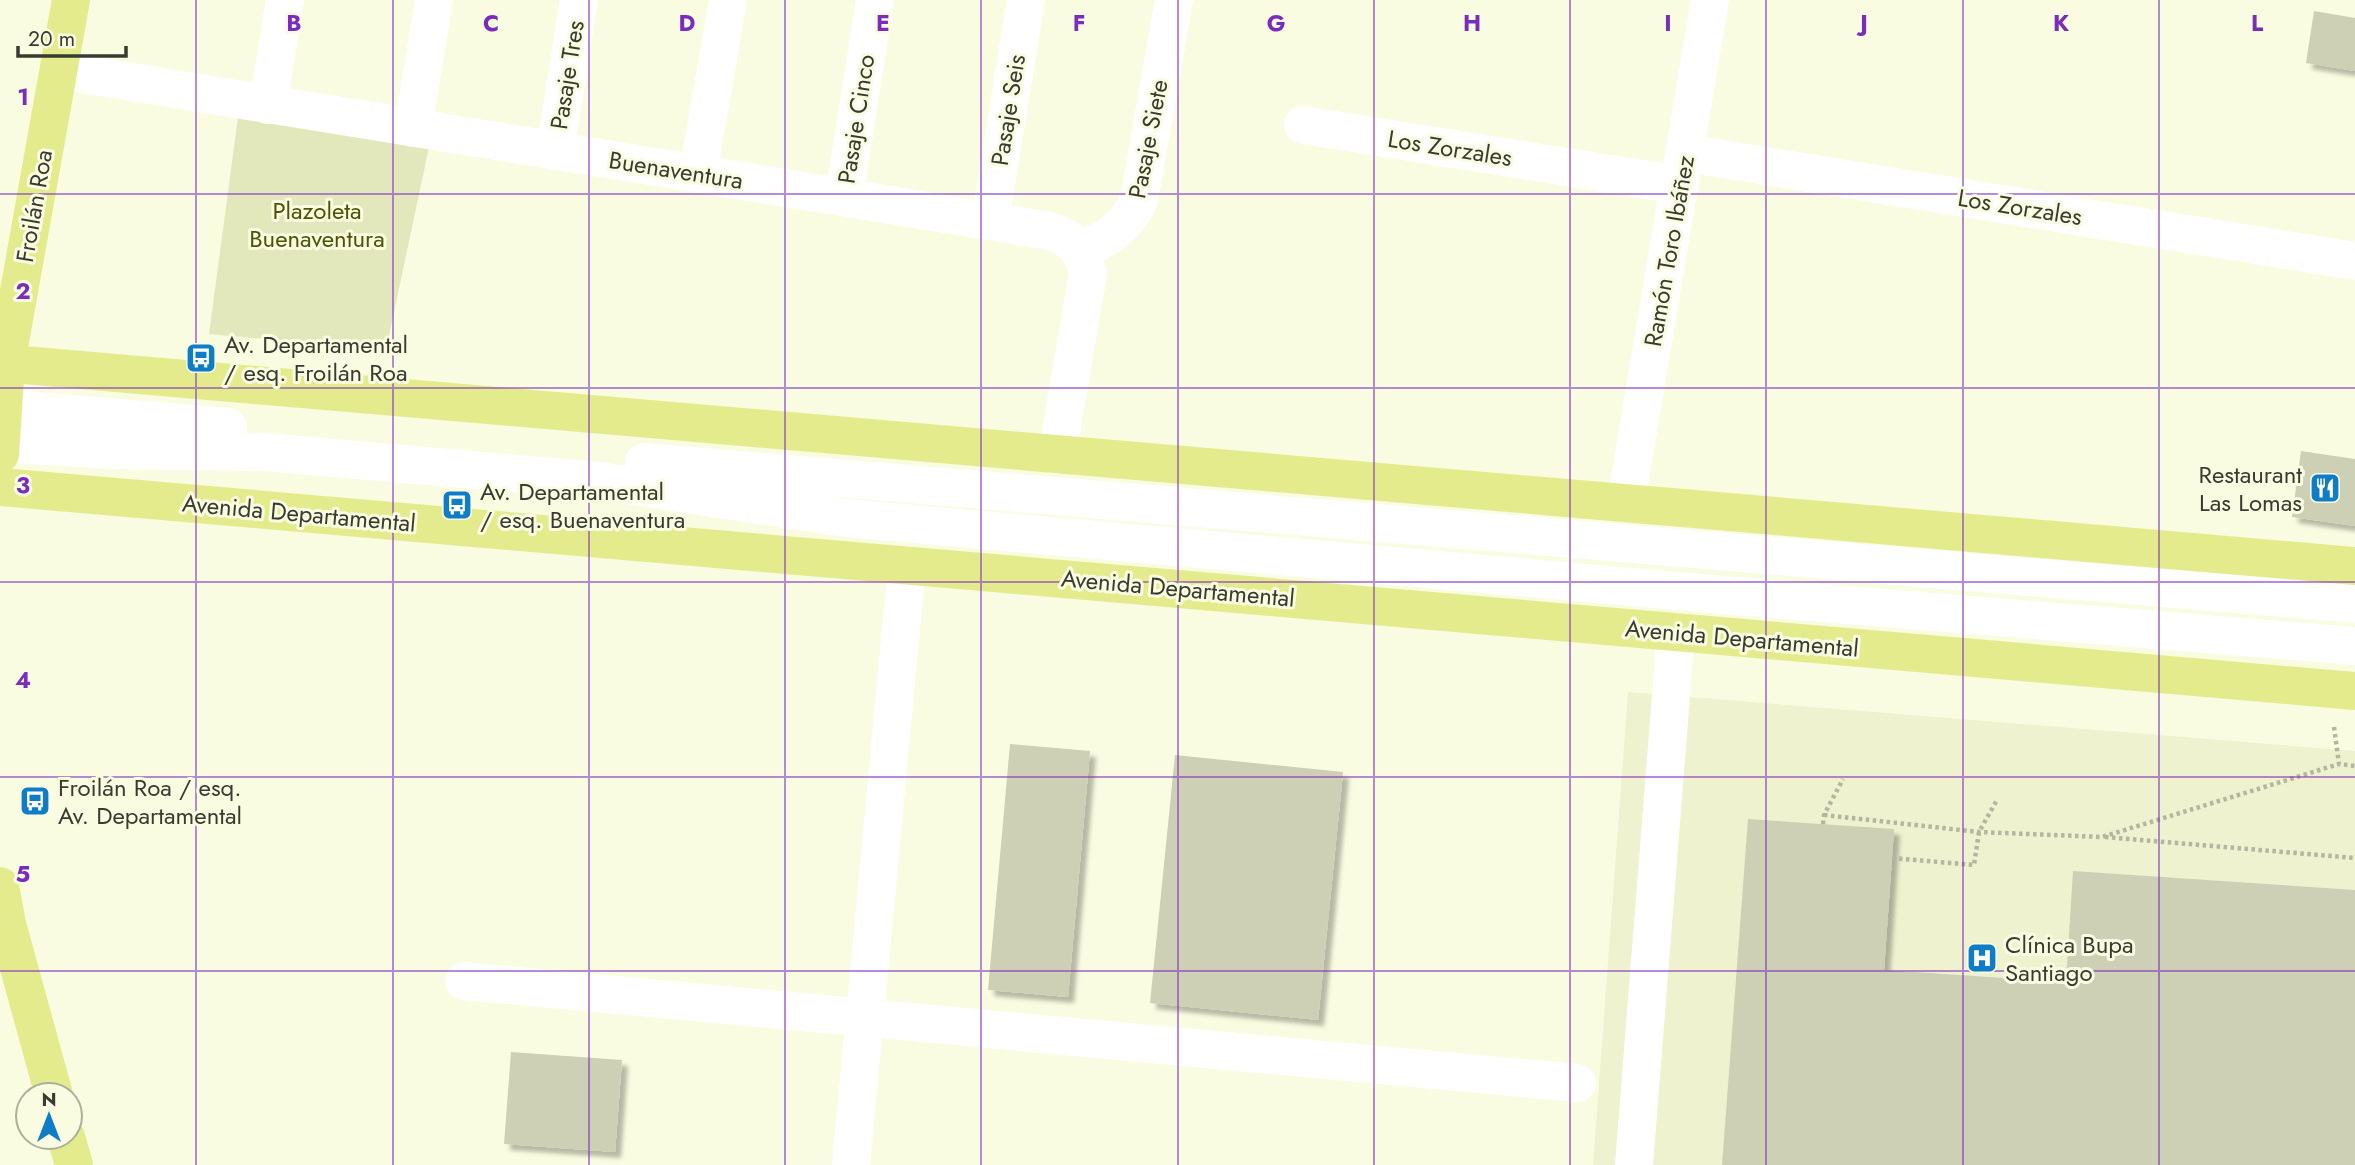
<svg xmlns="http://www.w3.org/2000/svg" width="2355" height="1165" viewBox="0 0 2355 1165" font-family="Jost,sans-serif">
<style>
.built{fill:#eef2cf}
.green{fill:#e2e7bc}
.building{fill:#cdd0b5;filter:url(#shadow)}
.lines{fill:none;stroke-linecap:round;stroke-linejoin:round}
.path{stroke:#b3b6a0;stroke-width:4.5;stroke-dasharray:3.5 3.5;stroke-linecap:butt}
.minor{stroke:#fff;stroke-width:38}
.major{stroke:#e4eb8d;stroke-width:38}
.grid{fill:none;stroke:#7b2cbf;stroke-width:2;stroke-opacity:0.55}
.labels{text-anchor:middle;dominant-baseline:central;stroke-width:6;stroke-linejoin:round;paint-order:stroke}
.street-label{font-size:24px;fill:#393b30;stroke:#f9fce0}
.park-label{font-size:24px;fill:#4f5404;stroke:#f9fce0}
.poi-label{font-size:24px;fill:#393b30;stroke:#f9fce0;text-anchor:start}
.grid-label{font-size:23px;text-anchor:middle;font-weight:bold;fill:#7b2cbf;stroke:#f9fce0;stroke-width:6;stroke-linejoin:round;paint-order:stroke}
</style>
<defs>
<filter id="shadow"><feDropShadow dx="6" dy="6" stdDeviation="2" flood-color="#0004"/></filter>
</defs>
<rect width="100%" height="100%" fill="#f9fce0"/>
<!-- built -->
<path class="built" d="M1628,692L2355,751V1165H1593Z"/>
<!-- green -->
<path class="green" d="M238,117L429,147L386,350L209,334Z"/>
<!-- building -->
<path class="building" d="M2314,11L2355,18V71L2306,63Z
M2301,451L2355,459V526L2292,517Z
M1010,744L1090,751L1068,997L988,990Z
M1175,755L1343,772L1318,1020L1150,1003Z
M1748,819L1894,829L1884,970L2066,982L2073,871L2355,890V1165H1722Z
M511,1052L622,1060L615,1152L504,1144Z"/>
<g class="lines">
<!-- path -->
<path class="path" d="M2334,727L2339,764
M1824,815L1979,832L2102,837L2339,764L2355,766
M1823,824L1824,815L1843,779
M2105,837L2355,858
M1892,858L1974,865L1979,832L1997,800"/>
<!-- minor -->
<path class="minor" d="M58,70L1050,231C1073,238 1083,251 1088,274L1057,455
M268,105L285,0
M1303,125L1680,185
M413,128L434,0
M555,151L579,0
M1685,153L2355,261
M698,174L728,0
M844,197L875,0
M990,221L1026,0
M1080,250C1107,240 1127,226 1139,200L1174,0
M0,408L228,427
M0,443L108,450L265,452L600,481L846,518L1724,595L2355,646
M644,462L2355,604
M1626,503L1710,0
M464,981L1577,1083
M851,1165L907,565
M1634,1165L1676,632"/>
<!-- major -->
<path class="major" d="M0,363L2355,566
M0,454L6,364L71,0
M0,487L2355,691
M0,886L7,924L54,1095
M66,1137L74,1165"/>
</g>
<!-- grid -->
<path class="grid" d="M196,0V1165M393,0V1165M589,0V1165M785,0V1165M981,0V1165M1178,0V1165M1374,0V1165M1570,0V1165M1766,0V1165M1963,0V1165M2159,0V1165M0,194H2355M0,388H2355M0,582H2355M0,777H2355M0,971H2355"/>
<!-- icons -->
<defs>
<g id="bus-square" transform="scale(1.575)"><rect x="-9" y="-9" width="18" height="18" rx="4" fill="#0e7cc6" stroke="#f9fce0"/><path d="M-5-6H5V4H4V6H2V4H-2V6H-4V4H-5ZM-3.5-4V0h7V-4ZM-3.5 1.2v1.5H-2V1.2ZM2 1.2v1.5H3.5V1.2Z" fill="#fff"/></g>
<g id="restaurant-square" transform="scale(1.575)"><rect x="-9" y="-9" width="18" height="18" rx="4" fill="#0e7cc6" stroke="#f9fce0"/><path d="M-5-6h1v4h1v-4h1v4h1v-4h1v5L-1.5 .5V6h-2V.5L-5-1ZM5-6V6H3V1.5H1.5Q1.5-4 5-6Z" fill="#fff"/></g>
<g id="hospital-square" transform="scale(1.575)"><rect x="-9" y="-9" width="18" height="18" rx="4" fill="#0e7cc6" stroke="#f9fce0"/><path d="M-5-5h3v3.5h4V-5h3V5h-3V1.5h-4V5h-3Z" fill="#fff"/></g>
</defs>
<g fill-rule="evenodd">
<use href="#bus-square" x="201" y="358"/>
<use href="#restaurant-square" x="2325" y="488"/>
<use href="#bus-square" x="457" y="505"/>
<use href="#bus-square" x="35" y="801"/>
<use href="#hospital-square" x="1982" y="958"/>
</g>
<g class="labels">
<!-- street labels -->
<g class="street-label">
<text transform="translate(567 75) rotate(-81)">Pasaje Tres</text>
<text transform="translate(1008 110) rotate(-81)">Pasaje Seis</text>
<text transform="translate(856 119) rotate(-81)">Pasaje Cinco</text>
<text transform="translate(1148 139) rotate(-79)">Pasaje Siete</text>
<text transform="translate(1450 148) rotate(9)">Los Zorzales</text>
<text transform="translate(676 170) rotate(9)">Buenaventura</text>
<text transform="translate(34 206) rotate(-80)">Froilán Roa</text>
<text transform="translate(2020 207) rotate(9)">Los Zorzales</text>
<text transform="translate(1669 251) rotate(-80)">Ramón Toro Ibáñez</text>
<text transform="translate(299 513) rotate(5)">Avenida Departamental</text>
<text transform="translate(1178 588) rotate(5)">Avenida Departamental</text>
<text transform="translate(1742 638) rotate(5)">Avenida Departamental</text>
</g>
<!-- park labels -->
<g class="park-label">
<text x="317" y="210">Plazoleta<tspan x="317" dy="28">Buenaventura</tspan></text>
</g>
<!-- poi labels -->
<g class="poi-label">
<text x="224" y="344">Av. Departamental<tspan x="224" dy="28">/ esq. Froilán Roa</tspan></text>
<text x="2302" y="474" text-anchor="end">Restaurant<tspan x="2302" dy="28">Las Lomas</tspan></text>
<text x="480" y="491">Av. Departamental<tspan x="480" dy="28">/ esq. Buenaventura</tspan></text>
<text x="58" y="787">Froilán Roa / esq.<tspan x="58" dy="28">Av. Departamental</tspan></text>
<text x="2005" y="944">Clínica Bupa<tspan x="2005" dy="28">Santiago</tspan></text>
</g>
</g>
<g class="grid-label">
<text x="294" y="31">B</text>
<text x="491" y="31">C</text>
<text x="687" y="31">D</text>
<text x="883" y="31">E</text>
<text x="1079" y="31">F</text>
<text x="1276" y="31">G</text>
<text x="1472" y="31">H</text>
<text x="1668" y="31">I</text>
<text x="1864" y="31">J</text>
<text x="2061" y="31">K</text>
<text x="2257" y="31">L</text>
<text x="23" y="105">1</text>
<text x="23" y="299">2</text>
<text x="23" y="493">3</text>
<text x="23" y="688">4</text>
<text x="23" y="882">5</text>
</g>
<!-- north arrow -->
<g transform="translate(49 1116)"><circle r="33" fill="#f9fce0" stroke="#acaf9a" stroke-width="2"/>
<path d="M0-5L12 26L0 18L-12 26Z" fill="#0e7cc6"/>
<text y="-10" font-size="19" font-weight="bold" text-anchor="middle" fill="#393b30">N</text>
</g>
<!-- scale -->
<path d="M18 46v10h108v-10" fill="none" stroke="#393b30" stroke-width="3.5"/>
<text x="28" y="46" font-size="21" fill="#393b30" stroke="#f9fce0" stroke-width="5" paint-order="stroke">20 m</text>
</svg>
